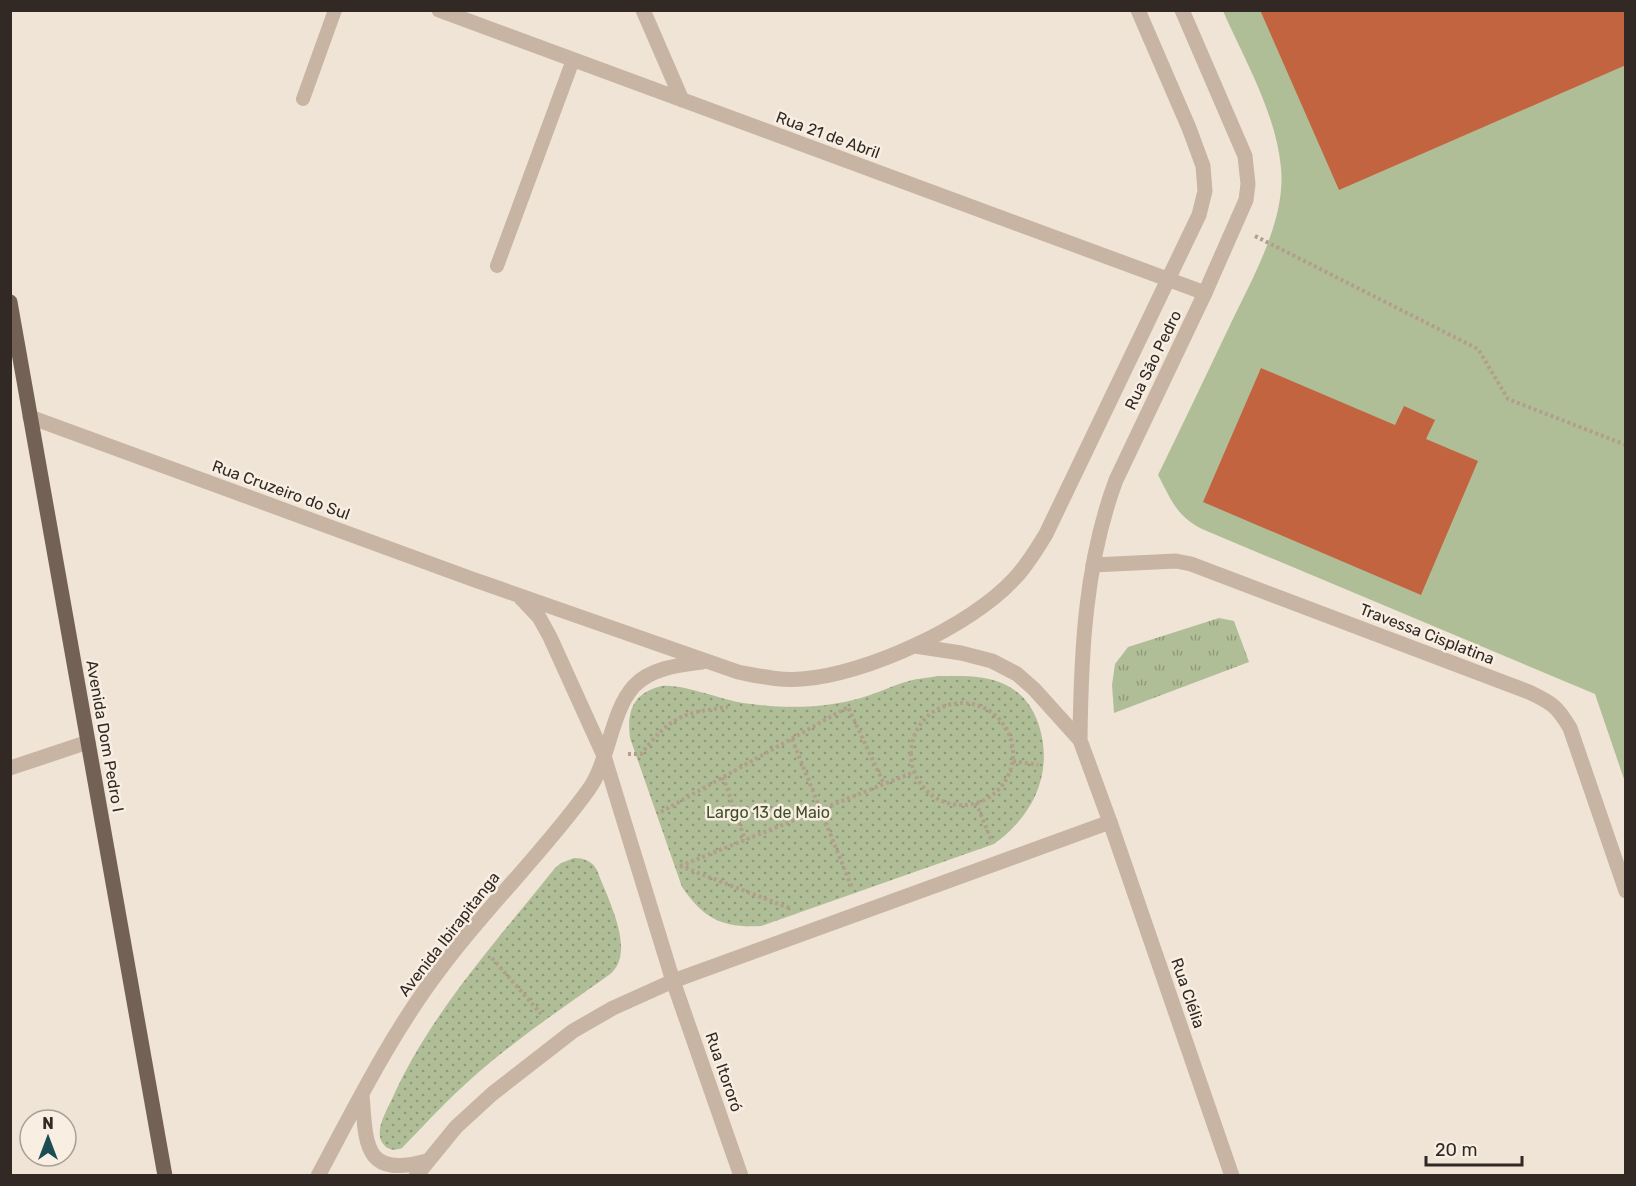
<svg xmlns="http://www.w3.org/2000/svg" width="1636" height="1186" viewBox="0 0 1636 1186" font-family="Rubik,sans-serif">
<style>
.grass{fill:url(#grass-tufts)}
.park{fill:url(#park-dots)}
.garden{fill:#b0be97}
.building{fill:#c36441}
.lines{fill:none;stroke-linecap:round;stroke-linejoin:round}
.path{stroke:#b29e8d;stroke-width:4;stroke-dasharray:3 3;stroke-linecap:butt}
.service{stroke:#c7b4a3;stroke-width:14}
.minor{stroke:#c7b4a3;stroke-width:15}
.tertiary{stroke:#c7b4a3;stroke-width:15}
.primary{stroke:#746156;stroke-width:15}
.labels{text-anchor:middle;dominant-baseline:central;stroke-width:5;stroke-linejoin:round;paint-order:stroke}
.street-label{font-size:16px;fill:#322925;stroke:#f8eee2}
.park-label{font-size:16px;fill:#404f29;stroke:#f8eee2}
</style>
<defs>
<pattern id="grass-tufts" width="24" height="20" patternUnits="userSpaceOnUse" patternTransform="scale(1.5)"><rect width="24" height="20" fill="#b0be97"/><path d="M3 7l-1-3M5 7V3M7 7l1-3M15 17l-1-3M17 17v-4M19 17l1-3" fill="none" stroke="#909a7b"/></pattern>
<pattern id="park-dots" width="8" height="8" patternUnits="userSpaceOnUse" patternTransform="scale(1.5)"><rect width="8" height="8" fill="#b0be97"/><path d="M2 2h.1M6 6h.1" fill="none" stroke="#909a7b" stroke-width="1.8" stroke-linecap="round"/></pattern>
</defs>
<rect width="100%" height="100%" fill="#f0e4d6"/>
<!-- grass -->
<path class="grass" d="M1219,618L1234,621L1249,662L1114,713L1112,685L1115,664L1128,647Z"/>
<!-- park -->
<path class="park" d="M937,676C960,676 987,674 1008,686C1025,695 1035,711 1040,729C1053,775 1032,817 994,844L761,926C722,928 704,919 682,887L630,738C627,714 631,695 658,687C676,681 721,700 743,703C779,708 817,709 853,700C872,696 890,686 909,681C918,678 928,678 937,676Z
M574,858C584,858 592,861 597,870C607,898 638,953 609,975C565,1006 521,1036 480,1071C452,1095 427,1122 402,1148C396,1150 390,1151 385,1146C372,1134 386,1112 392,1099C431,1012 496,942 555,868L561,863Z"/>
<!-- garden -->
<path class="garden" d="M1223,11H1625V782L1595,694L1202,529C1176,516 1171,499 1158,475C1183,424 1207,373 1231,323C1253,277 1286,220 1281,168C1276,113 1245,61 1223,11Z"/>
<!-- building -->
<path class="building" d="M1260,10H1626V65L1339,190Z
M1261,368L1395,425L1404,406L1435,420L1426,439L1478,461L1421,595L1203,502Z"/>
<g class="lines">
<!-- path -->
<path class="path" d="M1255,236L1478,349L1508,399L1626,445
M911 754a51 51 0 1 1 102 0a51 51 0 1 1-102 0Z
M792,739L852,888
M628,754H641C671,716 682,713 728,707
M1013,761L1038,765
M723,777L745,840
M976,803L991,839
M661,812L848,707L884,784
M680,866L914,772
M680,866L792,909
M492,958L541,1014"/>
<!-- service -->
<path class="service" d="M303,99L335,10
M497,266L573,60"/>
<!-- minor -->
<path class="minor" d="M439,10L1205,293
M643,10L682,100
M1093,565L1176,561L1191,564L1529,692C1552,703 1557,706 1570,728L1626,891
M10,768L88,742
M1110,822L1232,1176"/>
<!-- tertiary -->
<path class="tertiary" d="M30,417L472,579L738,672C759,676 781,681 802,679C865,675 971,626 1014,579C1027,566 1036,550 1046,534L1199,215L1205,191L1203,166L1189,128L1138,10
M521,598L539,617L550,637L604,756L673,981L741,1176
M1080,740C1081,652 1085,563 1116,480L1205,293L1246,200L1248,184L1245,156L1182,10
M362,1094C366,1146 364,1178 427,1161
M318,1176C356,1105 392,1032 441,968C487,906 544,852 589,789C609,761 611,711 634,686C651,668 679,665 702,662
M416,1176L456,1127L492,1094L573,1031L613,1008L673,981L1110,822L1080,740L1034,689L1017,674L992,661L961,653L915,646"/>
<!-- primary -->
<path class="primary" d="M10,302L165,1176"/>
</g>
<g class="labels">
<!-- street labels -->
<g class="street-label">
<text transform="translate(828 135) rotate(20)">Rua 21 de Abril</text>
<text transform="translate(1153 360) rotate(-64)">Rua São Pedro</text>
<text transform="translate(281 490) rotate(20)">Rua Cruzeiro do Sul</text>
<text transform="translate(1427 634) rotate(21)">Travessa Cisplatina</text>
<text transform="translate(105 736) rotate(80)">Avenida Dom Pedro I</text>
<text transform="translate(449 934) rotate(-52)">Avenida Ibirapitanga</text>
<text transform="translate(1188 993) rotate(71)">Rua Clélia</text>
<text transform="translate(724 1072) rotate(71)">Rua Itororó</text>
</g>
<!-- park labels -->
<g class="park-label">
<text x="768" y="812">Largo 13 de Maio</text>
</g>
</g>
<!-- border -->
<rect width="1636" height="1186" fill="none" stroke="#322925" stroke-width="24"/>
<!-- north arrow -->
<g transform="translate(48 1138)"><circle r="28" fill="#f8eee2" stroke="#a99f96" stroke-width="1.5"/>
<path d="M0-4.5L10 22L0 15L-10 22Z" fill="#1c4d52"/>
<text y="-9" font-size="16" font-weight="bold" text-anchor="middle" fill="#322925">N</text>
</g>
<!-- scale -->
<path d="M1426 1156v9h96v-9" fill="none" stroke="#322925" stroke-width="3"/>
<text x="1435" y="1156" font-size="18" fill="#322925" stroke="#f8eee2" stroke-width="4.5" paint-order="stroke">20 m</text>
</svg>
